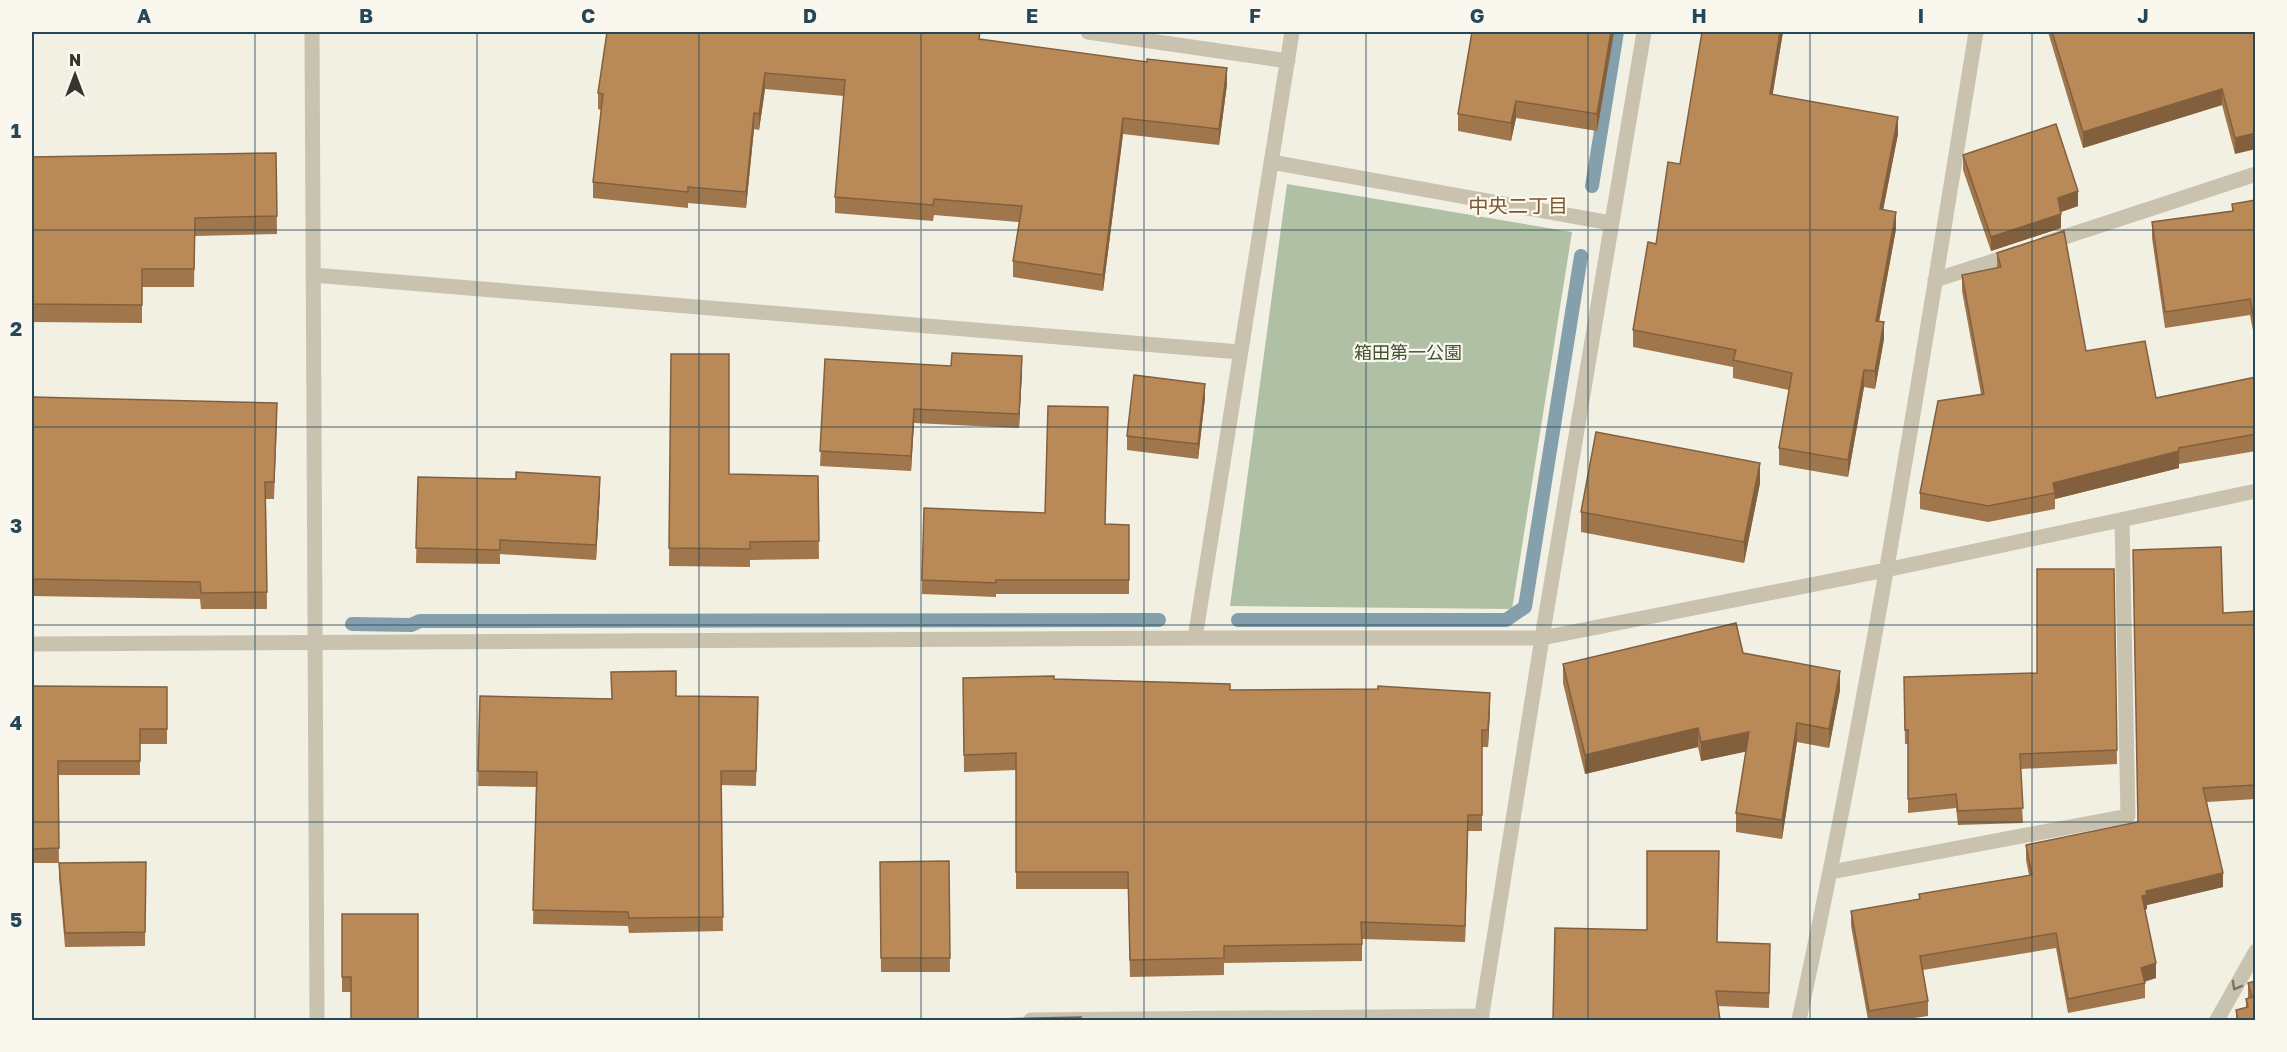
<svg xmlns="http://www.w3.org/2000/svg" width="2287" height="1052" viewBox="0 0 2287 1052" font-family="'Golos Text','Noto Sans JP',sans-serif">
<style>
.green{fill:#afc0a4}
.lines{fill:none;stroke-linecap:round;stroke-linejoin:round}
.stream{stroke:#84a0ac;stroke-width:14}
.minor{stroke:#c9c2af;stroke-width:15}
.wall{fill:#a0764c}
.shaded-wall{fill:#82603e}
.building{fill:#ba8958;stroke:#82603e;stroke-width:1.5}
.oneway{stroke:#7a7468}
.grid{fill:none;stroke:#264757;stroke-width:1.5;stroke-opacity:0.55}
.labels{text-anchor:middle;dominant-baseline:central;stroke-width:4.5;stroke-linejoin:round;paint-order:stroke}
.park-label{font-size:18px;fill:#405533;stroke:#faf7ef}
.neighbourhood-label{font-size:20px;fill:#80562d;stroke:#faf7ef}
.neatline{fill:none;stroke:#264757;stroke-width:2}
.grid-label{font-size:20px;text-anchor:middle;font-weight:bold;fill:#264757}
</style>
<rect width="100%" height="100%" fill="#f2efe3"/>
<!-- green -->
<path class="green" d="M1287,184L1572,232L1512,609L1230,606Z"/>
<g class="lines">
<!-- stream -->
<path class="stream" d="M1592,186L1617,32
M1238,620H1506L1525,607L1581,256
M352,624L411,625L420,621L1159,620"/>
<!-- minor -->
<path class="minor" d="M312,32L317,1020
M1088,32L1288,61
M1271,162L1611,223
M2046,243L2256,174
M313,275L1240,352
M1935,280L2015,254
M1195,638L1292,32
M32,644L1195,638H1542L1886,570L2256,491
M1831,872L2128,816L2122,520
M1031,1020L1482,1016
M1481,1020L1542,638L1644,32
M1799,1020C1870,693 1922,362 1976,32
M2217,1020L2256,951"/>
</g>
<!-- wall -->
<path class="wall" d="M980,32V39L1227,84L1219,145L1123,134L1103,291L1013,277V261L1019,222L934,215L933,221L835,213V197L844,96L765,89L759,130L754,129L746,208L688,203V208L593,198V182L601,110L598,109V93Z
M1472,32H1614L1597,131L1516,118L1511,141L1458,131V114Z
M1702,32H1783L1772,94L1898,134L1883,209L1896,229L1879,321L1884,339L1875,389L1864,387L1848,477L1779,465V448L1789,390L1733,378V367L1633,347V330L1656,244L1680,164Z
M2048,32H2256L2235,154L2222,105L2083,148Z
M276,153L277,234L195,236L194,287H142V323L32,322V157Z
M1963,155L2078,206L2061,212V228L1991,251L1963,170Z
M2256,200V346L2250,315L2165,328L2152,238V222L2232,211V204Z
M1997,253L2086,351L2156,398L2256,377V451L2179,464V468L2055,499V509L1988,522L1920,509V493L1981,394L1962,291V275L1997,268Z
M671,354L729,474L818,476L819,559L750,560V567L669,566Z
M825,359L1022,371L1019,428L914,423L911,471L820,466Z
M32,397L277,420L274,499H266L267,609H201L200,599L32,596Z
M1205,398L1198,459L1127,450V436Z
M418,477L600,491L596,560L500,554V564L416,563Z
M1760,483L1744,563L1581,532V512Z
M1105,524L1129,525V594H996V597L922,594V580Z
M2114,569L2117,764L2020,769L2023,823L1958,825L1956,808L1908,813V744H1905L1904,677L2037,673Z
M2256,611V799L2207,802L2223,887L2147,905V909L2145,910L2156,978L2145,981V998L2068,1013L2056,948L1923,970L1928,1001V1016L1900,1020H1868L1851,926V911L1919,899V894L2029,875L2026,860V845L2137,822L2223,613Z
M1743,653L1840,690L1829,748L1797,742L1782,839L1736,832V813L1746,751L1701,761L1698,747L1585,774L1563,683V664Z
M963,678L1054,679L1230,690L1490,710L1488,747H1482V831H1468L1465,942L1362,939V961L1224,963V975L1130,977L1128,889H1016V770L964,772Z
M32,686L167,687V744H140V775H58L59,863H32Z
M480,696L612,699L676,696L758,697L756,786L721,785L723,931L629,933L628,926L533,924L536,787L478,786Z
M949,861L950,972H881L880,862Z
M146,862L145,946L65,947L59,878V863Z
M342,914H418L351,992H342Z
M1555,928L1717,942L1770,959L1769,1008L1718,1006Z
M2256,981V1020H2236V1010L2246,1008V999L2248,998V983Z"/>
<!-- shaded-wall -->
<path class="shaded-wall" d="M1611,32H1614L1597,131V114Z
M1780,32H1783L1770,111V94Z
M1227,68V84L1219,145V129Z
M765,73V89L759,130V114Z
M2222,89V105L2083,148V132Z
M1516,101V118L1511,141V123Z
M754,113V129L746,208V192Z
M1898,117V134L1880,226V209Z
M1123,118V134L1103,291V275Z
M2256,133V149L2235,154V138Z
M2078,191V206L2058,213V198Z
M1896,212V229L1876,338V321Z
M2061,214V228L1991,251V237Z
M1884,322V339L1875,389V371Z
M1022,356V371L1019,428V414Z
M1864,370V387L1848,477V460Z
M1205,384V398L1198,459V444Z
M914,409V423L911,471V456Z
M2179,451V468L2055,499L2053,483Z
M1760,463V483L1744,563V542Z
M600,477V491L596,560V545Z
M1840,671V690L1829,748V729Z
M1490,693V710L1488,747V730Z
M1797,723V742L1782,839V820Z
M1698,728V747L1585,774V755Z
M1749,732V751L1701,761V742Z
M1468,815V831L1465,942V926Z
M2223,873V887L2147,905V909L2142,910V896L2146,891Z
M2156,963V978L2141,983V968Z"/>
<!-- building -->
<path class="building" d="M607,32H980L979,39L1147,62V59L1227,68L1219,129L1123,118L1103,275L1013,261L1022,206L934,199L933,205L835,197L845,80L765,73L759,114L754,113L746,192L688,187V192L593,182L603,94L598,93Z
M1472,32H1611L1597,114L1516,101L1511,123L1458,114Z
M1702,32H1780L1770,94L1898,117L1880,209L1896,212L1876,321L1884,322L1875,371L1864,370L1848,460L1779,448L1792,373L1733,360L1736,350L1633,330L1648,242L1656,244L1668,162L1680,164Z
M2052,32H2256V133L2235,138L2222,89L2083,132Z
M2056,124L2078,191L2058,198L2061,214L1991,237L1963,155Z
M276,153L277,216L195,218L194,269H142V305L32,304V157Z
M2256,200V330L2250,299L2165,312L2152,222L2233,211L2232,204Z
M2064,231L2086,351L2145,341L2156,398L2256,377V434L2179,448V451L2053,483L2055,493L1988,506L1920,493L1938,401L1984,394L1962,275L2001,267L1997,253Z
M952,353L1022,356L1019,414L914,409L911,456L820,451L825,359L951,366Z
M671,354H729V474L818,476L819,541L750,542V549L669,548Z
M1134,375L1205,384L1198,444L1127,436Z
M32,397L277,403L274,482H265L267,592L201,593L200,582L32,579Z
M1048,406L1108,407L1105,524L1129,525V580H996V583L922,580L924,508L1045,513Z
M1596,432L1760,463L1744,542L1581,512Z
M516,472L600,477L596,545L500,540V550L416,548L418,477L516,479Z
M2221,547L2223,613L2256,611V785L2203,788L2223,873L2146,891L2147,895L2142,896L2156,963L2141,968L2145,983L2068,999L2056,933L1920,956L1928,1001L1869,1011L1851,911L1920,899L1919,894L2032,875L2026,845L2138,822L2133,550Z
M2037,569H2114L2117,750L2020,754L2023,808L1958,811L1956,794L1908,799V730H1905L1904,677L2037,673Z
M1736,623L1743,653L1840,671L1829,729L1797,723L1782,820L1736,813L1749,732L1701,742L1698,728L1585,755L1563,664Z
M676,671V696L758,697L756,771H721L723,917L629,918L628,912L533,910L537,772L478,771L480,696L612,699L611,672Z
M1054,676V679L1230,684V690L1378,689V686L1490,693L1488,730H1482V815H1468L1465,926L1361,922L1362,944L1224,946V958L1130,960L1128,872H1016V753L964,755L963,678Z
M32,686L167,687V729H140V761H58L59,848L32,849Z
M1647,851H1719L1717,942L1770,944L1769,993L1716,991L1720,1020H1553L1555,928L1647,930Z
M949,861L950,958H881L880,862Z
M146,862L145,932L65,933L59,863Z
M342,914H418V1020H351V977H342Z
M2256,981V1020H2238L2236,1010L2248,1007L2246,999L2252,997L2248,983Z
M1081,1017V1020H996V1019Z"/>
<!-- one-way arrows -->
<defs><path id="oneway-chevron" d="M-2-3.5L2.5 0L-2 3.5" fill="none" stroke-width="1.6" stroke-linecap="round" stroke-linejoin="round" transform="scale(1.5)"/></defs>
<use class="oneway" href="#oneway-chevron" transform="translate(2236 986) rotate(119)"/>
<!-- grid -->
<path class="grid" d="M255,32V1020M477,32V1020M699,32V1020M921,32V1020M1144,32V1020M1366,32V1020M1588,32V1020M1810,32V1020M2032,32V1020M32,230H2256M32,427H2256M32,625H2256M32,822H2256"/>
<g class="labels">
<!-- park labels -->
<g class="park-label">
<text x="1408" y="352">箱田第一公園</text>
</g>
<!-- neighbourhood labels -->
<g class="neighbourhood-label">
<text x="1518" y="205">中央二丁目</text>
</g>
</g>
<!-- border -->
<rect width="2287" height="1052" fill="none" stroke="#faf7ef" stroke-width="66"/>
<!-- north arrow -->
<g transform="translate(75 75)" stroke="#faf7ef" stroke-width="4.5" paint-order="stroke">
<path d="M0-4.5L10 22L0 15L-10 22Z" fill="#39342d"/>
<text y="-9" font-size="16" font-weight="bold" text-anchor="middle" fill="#39342d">N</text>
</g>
<rect x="33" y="33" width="2221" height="986" class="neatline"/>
<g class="grid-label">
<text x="144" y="23">A</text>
<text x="366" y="23">B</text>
<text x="588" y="23">C</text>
<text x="810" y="23">D</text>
<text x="1032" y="23">E</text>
<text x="1255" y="23">F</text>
<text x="1477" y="23">G</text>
<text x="1699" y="23">H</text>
<text x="1921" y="23">I</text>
<text x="2143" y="23">J</text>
<text x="16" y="138">1</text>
<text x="16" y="336">2</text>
<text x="16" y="533">3</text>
<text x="16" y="730">4</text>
<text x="16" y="927">5</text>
</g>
</svg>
